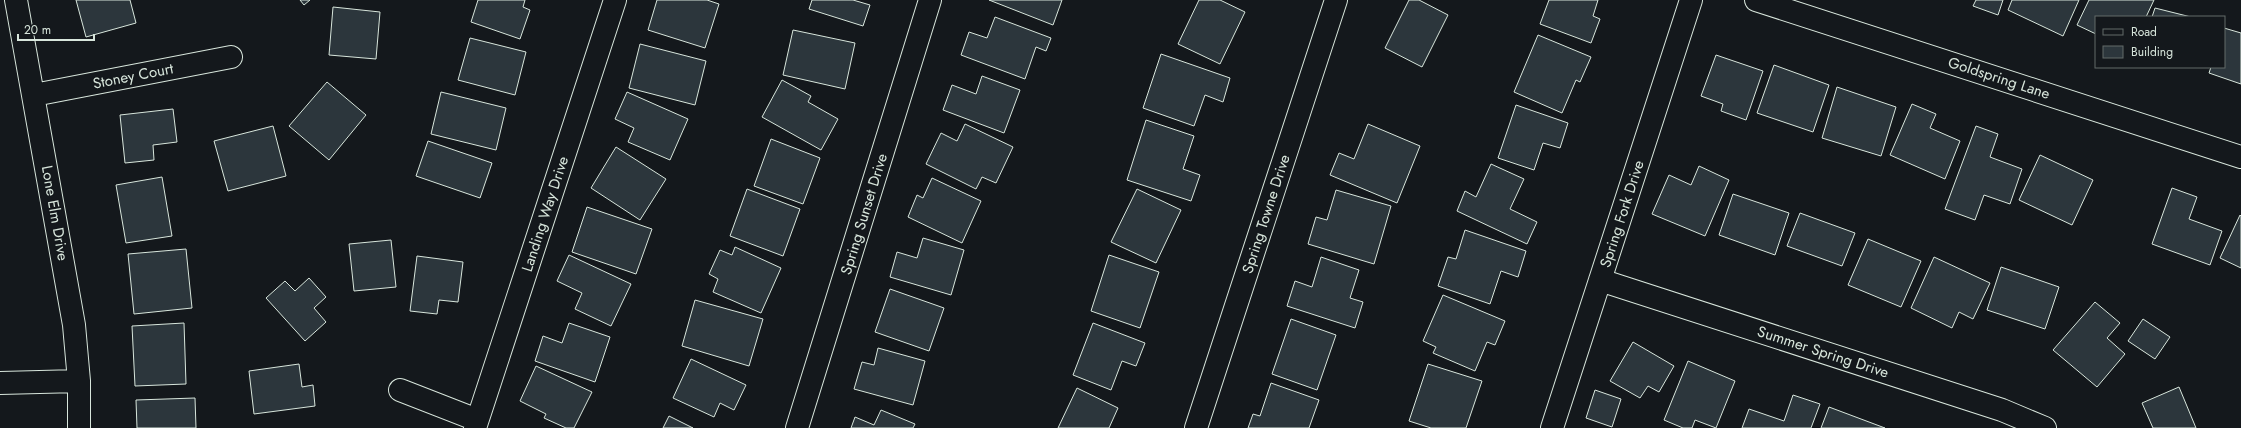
<svg xmlns="http://www.w3.org/2000/svg" width="2241" height="428" viewBox="0 0 2241 428" font-family="Jost,sans-serif">
<style>
.building{fill:#2c363c;stroke:#d8e6dc}
.lines{fill:none;stroke-linecap:round;stroke-linejoin:round}
.minor-casing{stroke:#d8e6dc;stroke-width:24}
.minor{stroke:#14181c;stroke-width:22}
.labels{text-anchor:middle;dominant-baseline:central;stroke-width:3;stroke-linejoin:round;paint-order:stroke}
.street-label{font-size:15px;fill:#d8e6dc;stroke:#14181c}
</style>
<rect width="100%" height="100%" fill="#14181c"/>
<!-- building -->
<path class="building" d="M76,0H130L136,23L86,37Z
M300,0H310L304,5Z
M478,0H525L523,7L530,10L520,39L471,22Z
M657,0H707L719,4L705,48L648,30Z
M812,0H853L870,5L863,26L809,9Z
M989,0H1062L1053,25Z
M1199,0H1220L1245,12L1220,64L1178,44Z
M1409,0H1419L1448,15L1422,67L1385,48Z
M1549,0H1598L1593,16L1600,19L1591,43L1540,24Z
M1976,0H2003L1998,15L1973,6Z
M2012,0H2079L2063,36L2008,10Z
M2089,0H2154L2146,17H2096V34L2077,25Z
M333,7L380,12L376,59L329,55Z
M2155,8L2191,17H2152Z
M995,17L1051,38L1046,51L1036,47L1025,79L961,55L969,32L987,38Z
M2224,28L2241,33V84L2209,73L2211,67H2224Z
M793,30L855,43L845,89L783,75Z
M1538,35L1591,57L1580,82L1576,80L1562,113L1514,92Z
M470,38L526,52L515,95L458,80Z
M640,44L706,61L695,105L629,88Z
M1161,54L1230,78L1223,102L1205,95L1194,126L1143,108Z
M1716,55L1763,71L1746,120L1721,111L1723,104L1701,96Z
M1774,65L1829,85L1813,132L1757,113Z
M982,76L1020,90L1004,133L943,110L952,85L976,94Z
M782,80L811,96L808,102L838,119L821,150L762,117Z
M327,82L366,115L329,160L289,126Z
M1837,87L1896,107L1881,156L1822,138Z
M441,92L506,108L496,150L431,134Z
M627,92L688,119L670,160L628,142L634,128L615,119Z
M1912,104L1936,114L1930,128L1960,141L1945,179L1890,155Z
M1516,105L1568,123L1560,148L1543,143L1534,170L1498,158Z
M173,109L177,142L153,145L154,160L125,163L120,115Z
M1146,120L1194,136L1183,169L1200,175L1191,201L1127,180Z
M965,124L1013,147L996,183L982,177L976,189L926,164L941,133L957,141Z
M1368,124L1420,146L1397,203L1330,175L1339,153L1354,159Z
M273,126L286,176L228,191L214,141Z
M1976,126L1998,134L1990,157L2022,169L2010,204L1984,195L1975,220L1945,209Z
M771,139L820,158L803,204L754,186Z
M428,141L492,163L480,198L416,176Z
M616,147L666,179L640,220L591,188Z
M2040,155L2093,180L2072,225L2019,200Z
M1491,164L1524,179L1510,209L1537,222L1527,244L1457,211L1465,191L1476,197Z
M1699,166L1729,180L1705,236L1652,214L1669,175L1691,185Z
M162,177L172,236L126,243L116,185Z
M932,178L981,201L962,243L908,217L917,195L923,198Z
M2172,188L2197,197L2189,219L2222,231L2210,265L2152,244Z
M747,189L800,209L783,256L730,236Z
M1137,189L1181,210L1156,263L1111,242Z
M1336,190L1391,206L1374,264L1308,244L1316,217L1327,220Z
M1733,194L1789,213L1775,255L1719,235Z
M587,207L652,229L636,274L572,252Z
M1800,213L1855,233L1842,266L1787,246Z
M2240,215L2241,216V268L2220,258Z
M1465,230L1526,251L1518,277L1501,271L1490,304L1438,286L1448,257L1456,259Z
M923,238L964,250L951,295L890,277L897,252L917,258Z
M1868,239L1921,261L1901,307L1848,285Z
M391,240L396,287L354,291L349,244Z
M735,247L781,268L761,313L713,292L718,279L709,274L720,250L732,255Z
M186,249L192,308L134,314L128,254Z
M569,255L631,284L611,326L575,309L582,293L557,281Z
M1109,255L1159,272L1140,328L1091,311Z
M417,256L463,262L458,302L439,300L437,314L410,311Z
M1321,257L1359,270L1350,298L1363,302L1355,328L1287,306L1295,281L1312,287Z
M1934,257L1990,283L1973,319L1959,312L1952,328L1911,308Z
M2001,267L2059,287L2045,329L1987,310Z
M309,278L326,297L314,308L326,322L305,341L266,298L285,281L295,291Z
M890,289L944,308L929,351L875,332Z
M1443,295L1505,321L1495,345L1487,342L1475,371L1433,353L1436,347L1423,341Z
M695,300L763,319L749,366L682,346Z
M2095,302L2120,323L2107,338L2125,354L2097,387L2053,350Z
M1291,319L1336,335L1317,390L1272,374Z
M2143,319L2170,337L2155,359L2128,341Z
M184,323L186,384L135,386L132,326Z
M569,323L610,337L595,382L535,361L543,336L562,343Z
M1093,323L1145,343L1136,366L1122,361L1111,390L1073,375Z
M1633,342L1674,366L1659,392L1648,386L1640,398L1610,381Z
M878,348L925,361L913,405L854,389L862,362L874,365Z
M691,359L746,385L734,410L720,403L714,417L673,398Z
M1688,361L1735,381L1716,428L1695,420L1692,428H1683L1664,420Z
M299,364L302,387L313,385L315,406L254,414L249,371Z
M1428,364L1482,381L1466,428H1431L1409,421Z
M536,366L592,392L574,428H566L544,418L546,414L520,401Z
M1271,383L1319,400L1309,428H1248L1253,414L1260,416Z
M2179,387L2196,428H2153L2142,403Z
M1077,388L1118,408L1109,428H1058Z
M1595,390L1621,399L1612,427L1586,418Z
M1793,395L1820,404L1811,428H1742L1749,409L1784,421Z
M195,398L196,428H137L136,400Z
M1829,407L1885,428H1821Z
M881,410L915,424L913,428H851L855,417L874,425Z
M669,416L693,428H663Z"/>
<g class="lines">
<!-- minor casing -->
<g class="minor-casing">
<path id="minor" d="M16,0L74,325L79,381V428
M1756,0L2241,157
M34,95L231,57
M1600,280L2002,410L2045,428
M0,383L79,381
M400,390L477,420
M475,428L615,0
M797,428L930,0
M1196,428L1336,0
M1552,428L1691,0"/>
</g>
<!-- minor -->
<use href="#minor" class="minor"/>
</g>
<g class="labels">
<!-- street labels -->
<g class="street-label">
<text transform="translate(133 76) rotate(-11)">Stoney Court</text>
<text transform="translate(1999 78) rotate(18)">Goldspring Lane</text>
<text transform="translate(55 213) rotate(80)">Lone Elm Drive</text>
<text transform="translate(545 214) rotate(-72)">Landing Way Drive</text>
<text transform="translate(864 214) rotate(-73)">Spring Sunset Drive</text>
<text transform="translate(1266 214) rotate(-72)">Spring Towne Drive</text>
<text transform="translate(1622 214) rotate(-72)">Spring Fork Drive</text>
<text transform="translate(1823 352) rotate(18)">Summer Spring Drive</text>
</g>
</g>
<!-- legend -->
<rect x="2095" y="16" width="130" height="52" fill="#14181c" stroke="#626a69"/>
<rect x="2103" y="29" width="20" height="6" fill="#14181c" stroke="#626a69"/>
<text x="2131" y="36" font-size="12" fill="#d8e6dc">Road</text>
<rect x="2103" y="46" width="20" height="12" fill="#2c363c" stroke="#626a69"/>
<text x="2131" y="56" font-size="12" fill="#d8e6dc">Building</text>
<!-- scale -->
<path d="M18 34v6h76v-6" fill="none" stroke="#d8e6dc" stroke-width="2"/>
<text x="24" y="34" font-size="12" fill="#d8e6dc" stroke="#14181c" stroke-width="3" paint-order="stroke">20 m</text>
</svg>
